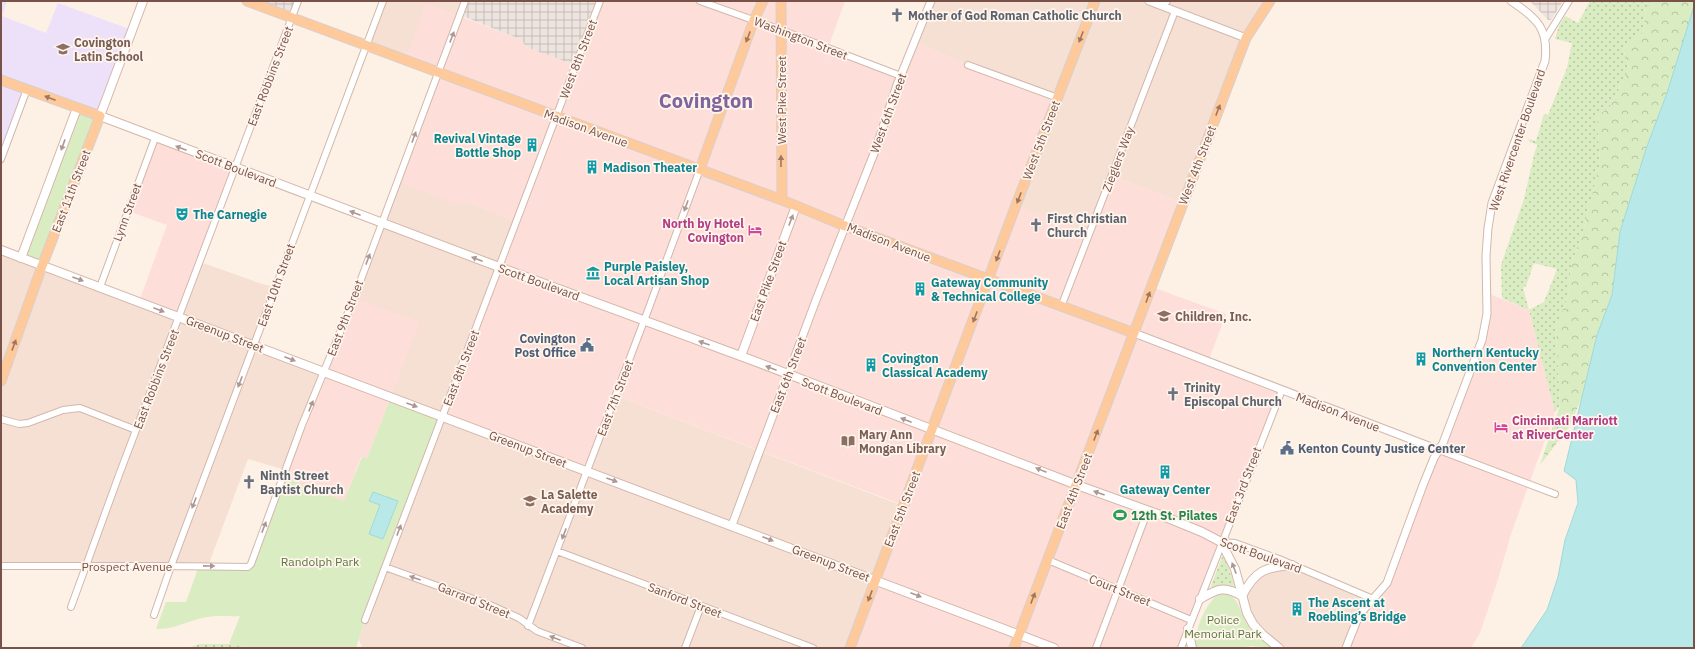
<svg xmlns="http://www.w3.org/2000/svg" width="1695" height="649" viewBox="0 0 1695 649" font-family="'IBM Plex Sans',sans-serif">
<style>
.residential{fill:#f5e0d3}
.commercial{fill:#feded8}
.industrial{fill:url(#industrial-grid)}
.education{fill:#ede1fa}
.grass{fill:url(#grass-dots);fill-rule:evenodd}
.forest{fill:url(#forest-crowns)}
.park{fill:#daecc2}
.water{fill:#b8e8e8;stroke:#9edada}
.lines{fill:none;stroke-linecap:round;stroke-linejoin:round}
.minor-casing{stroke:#d2b8ad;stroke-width:8}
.tertiary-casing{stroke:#d2b8ad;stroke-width:9}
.secondary-casing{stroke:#d5b7aa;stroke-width:10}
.primary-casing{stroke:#d9cfcc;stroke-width:11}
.minor{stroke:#fff;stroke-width:6}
.tertiary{stroke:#fff;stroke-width:7}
.secondary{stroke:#fff;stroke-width:8}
.primary{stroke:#ffca9b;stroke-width:9}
.oneway{fill:#ae9792}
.oneway2{fill:#a07662}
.labels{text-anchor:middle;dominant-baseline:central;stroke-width:3.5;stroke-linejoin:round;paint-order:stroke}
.worship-label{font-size:12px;font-weight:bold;fill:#5b616d;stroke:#fff5ec;text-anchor:start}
.street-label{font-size:12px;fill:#785249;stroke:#fff5ec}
.education-label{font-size:12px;font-weight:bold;fill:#785e54;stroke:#fff5ec;text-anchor:start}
.culture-label{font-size:12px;font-weight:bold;fill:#0d838f;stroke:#fff5ec;text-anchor:start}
.hotel-label{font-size:12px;font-weight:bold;fill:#b23c85;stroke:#fff5ec;text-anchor:end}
.service-label{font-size:12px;font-weight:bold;fill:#4e5e75;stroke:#fff5ec;text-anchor:end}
.leisure-label{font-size:12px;font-weight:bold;fill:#27864d;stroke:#fff5ec;text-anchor:start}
.park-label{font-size:12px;fill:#58783d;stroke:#fff5ec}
.town-label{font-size:20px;font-weight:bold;fill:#80649c;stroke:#fff5ec}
</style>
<defs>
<pattern id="industrial-grid" width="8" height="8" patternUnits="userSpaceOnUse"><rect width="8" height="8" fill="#ede4df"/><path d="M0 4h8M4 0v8" fill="none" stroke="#c5bbb7"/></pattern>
<pattern id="grass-dots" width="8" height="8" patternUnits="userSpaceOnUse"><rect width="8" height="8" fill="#daecc2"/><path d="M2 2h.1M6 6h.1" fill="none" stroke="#b6c2a0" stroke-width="1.8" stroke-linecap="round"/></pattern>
<pattern id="forest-crowns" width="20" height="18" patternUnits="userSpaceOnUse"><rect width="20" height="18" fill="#daecc2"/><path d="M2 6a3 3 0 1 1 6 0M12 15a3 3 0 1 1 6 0" fill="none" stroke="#b6c2a0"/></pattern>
</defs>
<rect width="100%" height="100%" fill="#fdf0e5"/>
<!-- residential -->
<path class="residential" d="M383,1H465L460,15H455L409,49L403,59L367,46Z
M931,1H1270L1245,38L1183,203L1111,175L1089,233L1016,205L968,65L915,42Z
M397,181L466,202L510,219L517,220L616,396L903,506L850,648H367L362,647L359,640L365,620L391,397L354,298Z
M1,250L179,317L200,262L262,284L275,287L254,345L324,372L286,470L248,459L208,566H1Z
M1292,565L1373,599L1345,648H1279L1262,634L1242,596L1259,573Z"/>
<!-- commercial -->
<path class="commercial" d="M600,1H845L828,48L901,76L915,42L968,65L1058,98L1017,205L1089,233L1111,175L1183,203L1152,287L1226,314L1208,362L1282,390L1181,648H850L903,505L616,396L587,471L443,416L517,220L510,219L466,202L461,206L397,181L438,72L403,59L409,49L426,3L522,40L526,47L575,65Z
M155,138L235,168L179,317L139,302L167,225L128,211Z
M1487,293L1529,310L1555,412L1511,534L1498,579L1480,633L1471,648H1346L1359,615L1387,583L1482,340Z
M354,298L420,322L367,458L361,457L344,502L283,477Z"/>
<!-- industrial -->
<path class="industrial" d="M247,1H298L292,18Z
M465,1H600L575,65L526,47L522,40L460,15Z
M1530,1H1563L1551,20H1548Z"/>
<!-- education -->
<path class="education" d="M1,1H7L2,16L46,33L58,3L132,30L100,116L27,90L1,159Z"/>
<!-- grass -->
<path class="grass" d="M1590,1H1651L1646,8L1643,33L1623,49L1629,69L1610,107L1597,116L1600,164L1584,228L1571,266L1568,297L1556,327L1560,406L1555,412L1529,310L1502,298L1501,265L1524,199L1535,151L1538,145L1530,142L1528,139L1536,141L1544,114L1548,115L1567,68L1572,43L1555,39L1559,26L1565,16L1578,23ZM1534,263L1557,269L1544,302L1529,310L1523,288L1526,286Z
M1222,557L1225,558L1234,584L1233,586L1224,585L1212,588L1211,586Z
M200,644H229L253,648H188Z"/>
<!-- forest -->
<path class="forest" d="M1651,1H1694V6L1667,93L1646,149L1620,232L1612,295L1597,335L1582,397L1569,427L1540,465L1560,406L1556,327L1568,297L1571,266L1584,228L1600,164L1597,116L1610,107L1629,69L1623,49L1643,33L1646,8Z"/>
<!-- park -->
<path class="park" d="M77,108L100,116L42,266L21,258Z
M391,397L443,416L365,620L356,648H253L229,644L240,616C229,617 219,615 208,617C190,619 175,630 156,629L166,602H186L199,566L248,567L283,477L344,501L362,457L367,458Z
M1220,593C1241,594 1239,613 1249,627C1255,635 1264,642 1272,648L1252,646L1238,648H1196C1192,634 1207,600 1220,593Z"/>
<!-- water -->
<path class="water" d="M1694,6V648H1521L1547,610L1558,577L1565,540L1578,503L1576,480L1564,471L1597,335L1612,295L1620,232L1646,149L1667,93Z
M373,492L398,501L383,539L369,534L380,505L369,501Z"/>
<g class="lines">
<!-- minor casing -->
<g class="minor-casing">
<path id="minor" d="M700,1L781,30L901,76
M1163,6L1167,1
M1546,38L1569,1
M968,65L1058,98
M1,159L27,89
M100,287L155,138
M1061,307L1175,11
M1,419L19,424L28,423L63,410L80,408L136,430
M1439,450L1555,494
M1221,542L1235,543L1279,559L1373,599
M557,551L813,648
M1048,560L1191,620
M1,566H171L248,567L251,564L302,425L354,298L465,1
M385,567L490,605L519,618L537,631L582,648
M71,607L119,475L298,1
M154,615L171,566L383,1
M365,620L600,1
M528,626L647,313L700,169
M685,648L701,606
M1096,648L1148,510
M1181,648L1282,390"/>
</g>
<!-- tertiary casing -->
<g class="tertiary-casing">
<path id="tertiary" d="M1149,1L1246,38
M1134,333L1439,450
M732,525L816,300L875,151L897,85L931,1
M1346,648L1359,615L1387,583L1423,485L1434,458L1443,443L1482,340L1487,314L1486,256L1488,228L1492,203L1545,61C1549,29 1537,18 1511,1"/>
</g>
<!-- secondary casing -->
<g class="secondary-casing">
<path id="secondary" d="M143,1L100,116L491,264L754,361L1077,485L1163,516L1202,532L1221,542L1235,569L1247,613L1253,624L1262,634L1279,648
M1,250L1054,648
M21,258L77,108
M741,356L796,206
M1200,599C1217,589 1224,585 1242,596C1255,570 1266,567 1292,565
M1188,629L1192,648"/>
</g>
<!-- primary casing -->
<g class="primary-casing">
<path id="primary" d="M247,1L782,200L845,226L1134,333
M781,1L782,200
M1,80L100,116L42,266L1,381
M700,169L754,20L763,1
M850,648L1016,205L1095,1
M1014,648L1246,38L1270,1"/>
</g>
<!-- minor -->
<use href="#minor" class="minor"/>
<!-- tertiary -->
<use href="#tertiary" class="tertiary"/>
<!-- secondary -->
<use href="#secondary" class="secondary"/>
<!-- primary -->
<use href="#primary" class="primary"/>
</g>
<!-- one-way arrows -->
<defs><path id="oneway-solid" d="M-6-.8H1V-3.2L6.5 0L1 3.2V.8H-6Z"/></defs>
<g class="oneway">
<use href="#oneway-solid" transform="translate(452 37) rotate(-69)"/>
<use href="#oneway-solid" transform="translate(414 137) rotate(-70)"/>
<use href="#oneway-solid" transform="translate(63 145) rotate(110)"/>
<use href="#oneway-solid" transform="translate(181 148) rotate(-159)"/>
<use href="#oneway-solid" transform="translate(686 206) rotate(110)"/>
<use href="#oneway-solid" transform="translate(355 213) rotate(-159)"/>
<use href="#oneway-solid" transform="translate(791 220) rotate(-69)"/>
<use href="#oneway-solid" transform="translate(368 259) rotate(-69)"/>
<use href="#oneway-solid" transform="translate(477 259) rotate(-159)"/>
<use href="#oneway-solid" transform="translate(78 279) rotate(20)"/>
<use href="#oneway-solid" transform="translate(159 310) rotate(21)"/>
<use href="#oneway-solid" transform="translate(704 343) rotate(-160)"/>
<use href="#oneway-solid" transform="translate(290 359) rotate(21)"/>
<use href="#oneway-solid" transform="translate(771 368) rotate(-159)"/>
<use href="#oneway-solid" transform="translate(240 382) rotate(111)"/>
<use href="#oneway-solid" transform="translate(412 405) rotate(20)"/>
<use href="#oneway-solid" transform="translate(311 406) rotate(-68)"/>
<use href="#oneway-solid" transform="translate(906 420) rotate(-159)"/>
<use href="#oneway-solid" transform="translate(1041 470) rotate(-158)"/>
<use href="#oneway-solid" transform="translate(612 480) rotate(20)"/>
<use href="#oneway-solid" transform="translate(1099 493) rotate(-160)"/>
<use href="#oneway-solid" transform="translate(194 503) rotate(111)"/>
<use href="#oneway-solid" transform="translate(264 527) rotate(-69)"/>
<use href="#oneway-solid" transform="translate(399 530) rotate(-69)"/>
<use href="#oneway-solid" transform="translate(564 534) rotate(111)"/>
<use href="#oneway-solid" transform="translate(768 539) rotate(21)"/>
<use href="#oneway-solid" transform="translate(209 566) rotate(1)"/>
<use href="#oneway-solid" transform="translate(1234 568) rotate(-111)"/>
<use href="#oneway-solid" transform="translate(415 578) rotate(-160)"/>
<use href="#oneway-solid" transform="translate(916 595) rotate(21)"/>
<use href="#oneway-solid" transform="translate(555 638) rotate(-159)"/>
</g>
<g class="oneway2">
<use href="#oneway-solid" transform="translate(748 37) rotate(111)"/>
<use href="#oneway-solid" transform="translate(1081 37) rotate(111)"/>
<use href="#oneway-solid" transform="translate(50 98) rotate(-159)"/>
<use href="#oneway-solid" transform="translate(1218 110) rotate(-69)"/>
<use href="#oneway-solid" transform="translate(781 161) rotate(-90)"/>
<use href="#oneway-solid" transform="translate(1019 198) rotate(111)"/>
<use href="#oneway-solid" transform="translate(998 256) rotate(110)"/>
<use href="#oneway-solid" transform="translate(1148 297) rotate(-70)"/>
<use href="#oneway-solid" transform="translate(975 317) rotate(111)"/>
<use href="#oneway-solid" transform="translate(14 345) rotate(-70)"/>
<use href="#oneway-solid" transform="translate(1096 435) rotate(-69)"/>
<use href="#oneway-solid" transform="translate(870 596) rotate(111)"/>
<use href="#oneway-solid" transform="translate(1033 598) rotate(-69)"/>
</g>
<!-- icons -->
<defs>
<g id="church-bare" transform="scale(1.08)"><path d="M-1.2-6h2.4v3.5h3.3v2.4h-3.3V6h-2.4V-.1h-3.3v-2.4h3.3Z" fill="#6b7280" stroke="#fff5ec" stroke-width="2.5" paint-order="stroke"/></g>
<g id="school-bare" transform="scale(1.08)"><path d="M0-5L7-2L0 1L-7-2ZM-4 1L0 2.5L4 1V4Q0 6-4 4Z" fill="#8d6e63" stroke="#fff5ec" stroke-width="2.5" paint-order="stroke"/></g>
<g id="building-bare" transform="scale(1.08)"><path d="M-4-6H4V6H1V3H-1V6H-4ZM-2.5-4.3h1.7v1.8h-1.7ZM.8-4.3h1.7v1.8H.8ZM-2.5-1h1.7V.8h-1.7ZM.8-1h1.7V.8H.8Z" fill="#0f9aa8" stroke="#fff5ec" stroke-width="2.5" paint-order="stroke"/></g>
<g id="theatre-bare" transform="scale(1.08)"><path d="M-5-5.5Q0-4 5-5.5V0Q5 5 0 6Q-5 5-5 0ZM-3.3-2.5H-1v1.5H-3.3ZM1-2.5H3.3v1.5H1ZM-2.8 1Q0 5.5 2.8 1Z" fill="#0f9aa8" stroke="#fff5ec" stroke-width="2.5" paint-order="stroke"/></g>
<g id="hotel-bare" transform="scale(1.08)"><path d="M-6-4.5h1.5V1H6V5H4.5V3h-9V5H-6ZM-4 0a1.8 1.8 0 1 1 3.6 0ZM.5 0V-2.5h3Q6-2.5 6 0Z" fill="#d1479c" stroke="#fff5ec" stroke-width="2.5" paint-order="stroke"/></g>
<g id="museum-bare" transform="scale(1.08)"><path d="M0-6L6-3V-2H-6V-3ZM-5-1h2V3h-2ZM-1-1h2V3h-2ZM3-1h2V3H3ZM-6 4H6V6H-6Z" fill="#0f9aa8" stroke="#fff5ec" stroke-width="2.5" paint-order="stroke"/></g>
<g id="civic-bare" transform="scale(1.08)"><path d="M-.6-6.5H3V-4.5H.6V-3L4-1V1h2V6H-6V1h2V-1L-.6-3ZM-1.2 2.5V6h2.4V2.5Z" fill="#5c6f8a" stroke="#fff5ec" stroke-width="2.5" paint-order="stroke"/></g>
<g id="library-bare" transform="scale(1.08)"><path d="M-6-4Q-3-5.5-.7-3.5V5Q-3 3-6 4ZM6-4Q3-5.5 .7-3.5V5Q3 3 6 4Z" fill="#8d6e63" stroke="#fff5ec" stroke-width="2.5" paint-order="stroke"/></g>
<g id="stadium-bare" transform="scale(1.08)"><path d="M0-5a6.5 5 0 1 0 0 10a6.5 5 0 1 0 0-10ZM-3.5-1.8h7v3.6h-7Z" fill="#2e9e5b" stroke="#fff5ec" stroke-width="2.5" paint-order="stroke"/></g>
</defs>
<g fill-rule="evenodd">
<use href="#church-bare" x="897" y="15"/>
<use href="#school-bare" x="63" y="49"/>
<use href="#building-bare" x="532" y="145"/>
<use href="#building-bare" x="592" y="167"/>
<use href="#theatre-bare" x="182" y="214"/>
<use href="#church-bare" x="1036" y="225"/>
<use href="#hotel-bare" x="755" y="230"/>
<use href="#museum-bare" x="593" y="273"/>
<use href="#building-bare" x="920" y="289"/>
<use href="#school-bare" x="1164" y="316"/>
<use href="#civic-bare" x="587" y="345"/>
<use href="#building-bare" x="1421" y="359"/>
<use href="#building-bare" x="871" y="365"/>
<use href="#church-bare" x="1173" y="394"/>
<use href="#hotel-bare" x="1501" y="427"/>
<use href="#library-bare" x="848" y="441"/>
<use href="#civic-bare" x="1287" y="448"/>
<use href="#building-bare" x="1165" y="472"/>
<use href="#church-bare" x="249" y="482"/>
<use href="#school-bare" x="530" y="501"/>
<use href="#stadium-bare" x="1120" y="515"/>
<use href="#building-bare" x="1297" y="609"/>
</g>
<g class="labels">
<!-- worship labels -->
<g class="worship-label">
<text x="908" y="15">Mother of God Roman Catholic Church</text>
<text x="1047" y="218">First Christian<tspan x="1047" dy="14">Church</tspan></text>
<text x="1184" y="387">Trinity<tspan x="1184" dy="14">Episcopal Church</tspan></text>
<text x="260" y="475">Ninth Street<tspan x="260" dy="14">Baptist Church</tspan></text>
</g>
<!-- street labels -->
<g class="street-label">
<text transform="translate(801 38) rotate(21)">Washington Street</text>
<text transform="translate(578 59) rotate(-69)">West 8th Street</text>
<text transform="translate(270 76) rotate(-69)">East Robbins Street</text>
<text transform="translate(781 100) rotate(-90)">West Pike Street</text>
<text transform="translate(888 113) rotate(-70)">West 6th Street</text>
<text transform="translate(586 128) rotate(20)">Madison Avenue</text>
<text transform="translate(1041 140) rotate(-69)">West 5th Street</text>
<text transform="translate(1517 140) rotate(-71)">West Rivercenter Boulevard</text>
<text transform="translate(1118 159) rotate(-69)">Zieglers Way</text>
<text transform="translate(1197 165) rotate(-69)">West 4th Street</text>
<text transform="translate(236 168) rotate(21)">Scott Boulevard</text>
<text transform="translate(71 191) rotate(-69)">East 11th Street</text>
<text transform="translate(127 212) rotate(-70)">Lynn Street</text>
<text transform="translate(889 242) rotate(21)">Madison Avenue</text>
<text transform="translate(768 281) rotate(-70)">East Pike Street</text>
<text transform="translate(539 282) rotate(20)">Scott Boulevard</text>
<text transform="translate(276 285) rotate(-70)">East 10th Street</text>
<text transform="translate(345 318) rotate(-69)">East 9th Street</text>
<text transform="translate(225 334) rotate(21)">Greenup Street</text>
<text transform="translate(461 368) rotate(-69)">East 8th Street</text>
<text transform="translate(788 375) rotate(-69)">East 6th Street</text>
<text transform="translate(156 379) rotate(-69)">East Robbins Street</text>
<text transform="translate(842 396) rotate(21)">Scott Boulevard</text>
<text transform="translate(615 398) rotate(-69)">East 7th Street</text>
<text transform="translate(1338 412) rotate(21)">Madison Avenue</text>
<text transform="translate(528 449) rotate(21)">Greenup Street</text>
<text transform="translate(1243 485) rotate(-69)">East 3rd Street</text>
<text transform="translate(1074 491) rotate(-69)">East 4th Street</text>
<text transform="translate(902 509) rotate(-69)">East 5th Street</text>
<text transform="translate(1261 555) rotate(19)">Scott Boulevard</text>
<text transform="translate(831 563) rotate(21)">Greenup Street</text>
<text x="127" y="566">Prospect Avenue</text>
<text transform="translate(1120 590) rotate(22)">Court Street</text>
<text transform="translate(474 600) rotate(22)">Garrard Street</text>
<text transform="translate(685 600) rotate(21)">Sanford Street</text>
</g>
<!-- education labels -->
<g class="education-label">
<text x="74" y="42">Covington<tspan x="74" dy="14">Latin School</tspan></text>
<text x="1175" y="316">Children, Inc.</text>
<text x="859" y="434">Mary Ann<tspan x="859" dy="14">Mongan Library</tspan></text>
<text x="541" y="494">La Salette<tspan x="541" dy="14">Academy</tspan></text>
</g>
<!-- culture labels -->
<g class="culture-label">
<text x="521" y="138" text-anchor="end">Revival Vintage<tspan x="521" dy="14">Bottle Shop</tspan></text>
<text x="603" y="167">Madison Theater</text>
<text x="193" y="214">The Carnegie</text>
<text x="604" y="266">Purple Paisley,<tspan x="604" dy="14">Local Artisan Shop</tspan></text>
<text x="931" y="282">Gateway Community<tspan x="931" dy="14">&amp; Technical College</tspan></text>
<text x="1432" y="352">Northern Kentucky<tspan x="1432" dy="14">Convention Center</tspan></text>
<text x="882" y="358">Covington<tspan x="882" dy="14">Classical Academy</tspan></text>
<text x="1165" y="489" text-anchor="middle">Gateway Center</text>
<text x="1308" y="602">The Ascent at<tspan x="1308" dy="14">Roebling’s Bridge</tspan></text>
</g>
<!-- hotel labels -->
<g class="hotel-label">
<text x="744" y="223">North by Hotel<tspan x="744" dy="14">Covington</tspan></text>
<text x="1512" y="420" text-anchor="start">Cincinnati Marriott<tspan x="1512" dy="14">at RiverCenter</tspan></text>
</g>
<!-- service labels -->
<g class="service-label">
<text x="576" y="338">Covington<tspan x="576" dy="14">Post Office</tspan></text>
<text x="1298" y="448" text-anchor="start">Kenton County Justice Center</text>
</g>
<!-- leisure labels -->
<g class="leisure-label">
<text x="1131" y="515">12th St. Pilates</text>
</g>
<!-- park labels -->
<g class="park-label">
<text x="320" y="561">Randolph Park</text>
<text x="1223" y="619">Police<tspan x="1223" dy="14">Memorial Park</tspan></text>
</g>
<!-- town labels -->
<g class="town-label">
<text x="706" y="100">Covington</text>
</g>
</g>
<!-- border -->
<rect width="1695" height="649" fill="none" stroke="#785249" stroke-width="4"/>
</svg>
